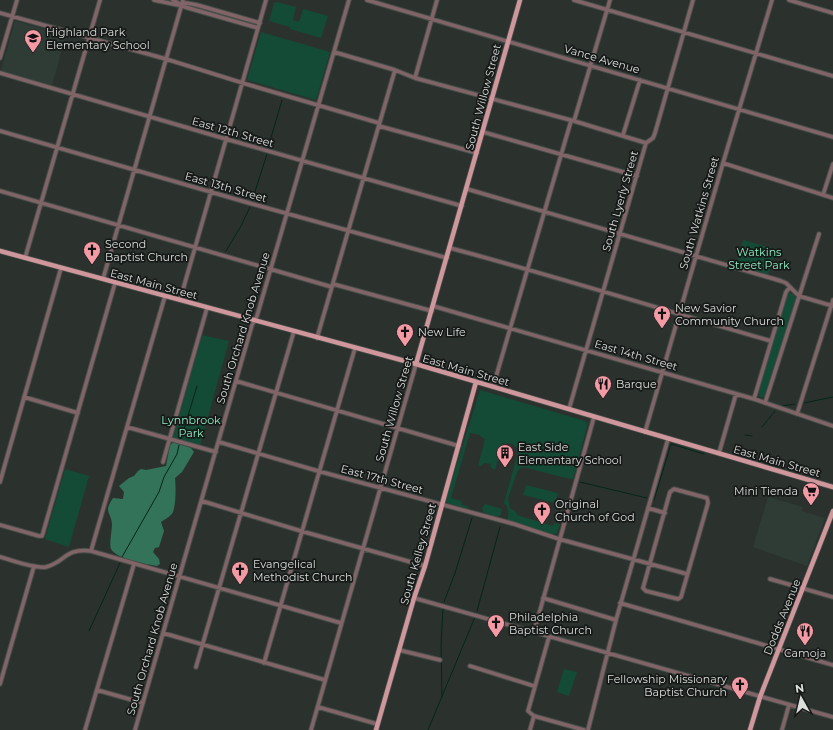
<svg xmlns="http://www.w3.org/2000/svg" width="833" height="730" viewBox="0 0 833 730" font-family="Montserrat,sans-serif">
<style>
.built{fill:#2e3c35}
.green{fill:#134b36}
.forest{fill:#327359}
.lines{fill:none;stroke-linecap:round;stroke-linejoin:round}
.stream{stroke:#032619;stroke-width:1}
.minor-casing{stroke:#474e4a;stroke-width:5.5}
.major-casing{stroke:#474e4a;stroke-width:6}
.minor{stroke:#806467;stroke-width:3.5}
.major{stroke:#cf979c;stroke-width:4.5}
.labels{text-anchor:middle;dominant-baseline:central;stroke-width:3.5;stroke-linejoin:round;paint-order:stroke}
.poi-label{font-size:11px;fill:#dadfdc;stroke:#161917;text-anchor:start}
.street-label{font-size:11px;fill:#dadfdc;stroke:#161917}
.park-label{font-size:11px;fill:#8deec4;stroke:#161917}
</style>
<rect width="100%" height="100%" fill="#2b322e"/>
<!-- built -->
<path class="built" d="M15,21L66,35L52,85L1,71Z
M768,497L803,507L802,511L825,518L807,566L753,547Z"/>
<!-- green -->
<path class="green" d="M277,2L296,7L293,20L299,22L303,9L328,16L321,38L290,29V27L269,21L274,3Z
M261,32L330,52L316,100L247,80Z
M743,240L776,249L768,275L736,265Z
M789,293L793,294L796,299L765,395L763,398L759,396V392L786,296Z
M202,335L229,341L200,446L173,437Z
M480,390L585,421L588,423L573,479L566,478L523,467L518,470L508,498L510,508L517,513V515L553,526L554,523L560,524L557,533L552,534L507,521C509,513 509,509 504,503L519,449L514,446L513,444L503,443L495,470L490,467L491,464L484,463L481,466H478L485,439L480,436V435L470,433L451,498L462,501L461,504L469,507L468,509L445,502Z
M65,469L89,476L69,547L45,539Z
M526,485L558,493L555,503L523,495Z
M485,504L502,509L500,516H493L483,512L482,508Z
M564,669L577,672L569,696L557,692Z"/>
<!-- forest -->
<path class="forest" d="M174,442L191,448L194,452L182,472L175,478C176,486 176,508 172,514C169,517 164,520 161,522L164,531L159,547L155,548L153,552L159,559L160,564L157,566C146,564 116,559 111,549C109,545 112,530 112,524C111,511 103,513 113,498L123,499L124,492L119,486L129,478L134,476L138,471L141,469L146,470L166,466L170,445Z"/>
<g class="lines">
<!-- stream -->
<path class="stream" d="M268,148L282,100
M252,201L267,154
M226,251L241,226L250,207
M804,403L833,397
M782,406L795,404
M762,427L775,411
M745,435L752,436
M181,439L197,386
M580,482L647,498
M654,500L671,444L704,454
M122,557L159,492L164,477L177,454L179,445
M444,602L455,573L472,518
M477,611L500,527
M89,631L120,563
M442,697L441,645L443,608
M428,730L475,617"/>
<!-- minor casing -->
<g class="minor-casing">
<path id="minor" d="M154,0L178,5L186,3L197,5L260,23
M173,0L185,7L258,28
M367,0L833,137
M574,0L833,76
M789,0L833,13
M0,13L166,59L246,84L379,123
M334,52L395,70L415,78L574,121L646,143
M0,58L17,0
M0,73L226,139L462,206
M415,78L437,0
M574,121L610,0
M379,126L477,153
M0,131L249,203L447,258
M483,132L637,176
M623,135L640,80
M723,163L833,198
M467,189L781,281L786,283L799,296L833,306
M0,191L332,287
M823,195L833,164
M450,248C558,277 664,310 771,341
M25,258L100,0
M103,279L183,0
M333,284L432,311
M180,300L266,0
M433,306L754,399L833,426
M317,338L395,70
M236,381L459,446
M493,387L571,121
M24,397L78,413
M754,399L786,292L790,287
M765,403L819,234
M569,409L646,143L653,138L655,133L693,0
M797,414L833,300
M127,427L216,452
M645,432L723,163L772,0
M219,442L318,471L514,524L559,539L687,574
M719,453L736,394
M163,462L207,308
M0,482L61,268
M674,489L707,498L708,503L681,597L678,599L646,591L643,588L670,492Z
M202,501L301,531L425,566
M648,508L665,513
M0,525L39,536H42L43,533L115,283
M91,551L165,296
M0,557C12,560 34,569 46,567C66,562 64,548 91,551L341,623
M770,579L833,597
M414,598L833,717
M543,598L616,620
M620,603L833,665
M534,632L594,417
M163,633L325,680
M399,650L440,660
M264,663L355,348
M470,666L534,686
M196,667L294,331
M0,684L34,566
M97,690L143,703
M318,707L377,724
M534,716L584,730
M85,730L134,564
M135,730L252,325L257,316L349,0
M311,730L416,364
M530,730L534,716L528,711L549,637
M588,730L616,620L668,439
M782,730L789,705"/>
</g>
<!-- major casing -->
<g class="major-casing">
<path id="major" d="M0,251L416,364L833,487
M416,364L520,0
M376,730L414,598L425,566L476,382
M750,730L760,697L833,511"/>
</g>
<!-- minor -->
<use href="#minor" class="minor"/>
<!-- major -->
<use href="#major" class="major"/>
</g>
<!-- icons -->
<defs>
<g id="school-pin" transform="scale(0.9)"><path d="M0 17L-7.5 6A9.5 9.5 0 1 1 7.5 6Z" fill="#f49aa5" stroke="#161917"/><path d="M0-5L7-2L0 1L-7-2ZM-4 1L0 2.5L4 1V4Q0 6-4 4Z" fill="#111"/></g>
<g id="church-pin" transform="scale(0.9)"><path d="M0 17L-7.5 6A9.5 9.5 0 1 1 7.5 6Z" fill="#f49aa5" stroke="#161917"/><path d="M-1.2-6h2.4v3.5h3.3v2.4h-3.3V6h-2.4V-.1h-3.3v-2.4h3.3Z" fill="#111"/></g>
<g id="restaurant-pin" transform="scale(0.9)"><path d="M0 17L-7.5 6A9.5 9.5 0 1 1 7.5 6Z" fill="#f49aa5" stroke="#161917"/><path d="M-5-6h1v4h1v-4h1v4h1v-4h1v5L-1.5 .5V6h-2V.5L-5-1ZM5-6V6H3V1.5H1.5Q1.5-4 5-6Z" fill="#111"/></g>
<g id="building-pin" transform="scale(0.9)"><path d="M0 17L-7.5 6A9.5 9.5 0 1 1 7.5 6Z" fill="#f49aa5" stroke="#161917"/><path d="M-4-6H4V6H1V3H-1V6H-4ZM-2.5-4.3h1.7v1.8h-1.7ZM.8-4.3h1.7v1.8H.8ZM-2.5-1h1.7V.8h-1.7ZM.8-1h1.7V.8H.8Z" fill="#111"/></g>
<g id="supermarket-pin" transform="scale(0.9)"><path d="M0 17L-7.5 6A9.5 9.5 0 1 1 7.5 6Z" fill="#f49aa5" stroke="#161917"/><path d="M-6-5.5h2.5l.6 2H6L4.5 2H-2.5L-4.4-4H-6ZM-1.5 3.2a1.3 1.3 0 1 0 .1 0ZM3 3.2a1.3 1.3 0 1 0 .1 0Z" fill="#111"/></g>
</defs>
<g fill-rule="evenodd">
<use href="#school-pin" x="33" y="38"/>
<use href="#church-pin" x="92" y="250"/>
<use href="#church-pin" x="662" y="314"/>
<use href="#church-pin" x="405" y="332"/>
<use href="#restaurant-pin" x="603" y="384"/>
<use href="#building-pin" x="505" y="453"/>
<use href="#supermarket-pin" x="811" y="491"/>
<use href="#church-pin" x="542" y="510"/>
<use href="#church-pin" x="240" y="570"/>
<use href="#church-pin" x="496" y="623"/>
<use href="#restaurant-pin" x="805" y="631"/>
<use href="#church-pin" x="740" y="685"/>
</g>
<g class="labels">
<!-- poi labels -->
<g class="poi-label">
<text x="46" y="32">Highland Park<tspan x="46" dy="13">Elementary School</tspan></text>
<text x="105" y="244">Second<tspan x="105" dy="13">Baptist Church</tspan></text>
<text x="675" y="308">New Savior<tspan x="675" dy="13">Community Church</tspan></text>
<text x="418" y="332">New Life</text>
<text x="616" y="384">Barque</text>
<text x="518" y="447">East Side<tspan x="518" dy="13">Elementary School</tspan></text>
<text x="798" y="491" text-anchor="end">Mini Tienda</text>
<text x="555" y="504">Original<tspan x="555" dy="13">Church of God</tspan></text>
<text x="253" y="564">Evangelical<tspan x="253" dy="13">Methodist Church</tspan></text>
<text x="509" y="617">Philadelphia<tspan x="509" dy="13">Baptist Church</tspan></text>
<text x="805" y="653" text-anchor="middle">Camoja</text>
<text x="727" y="679" text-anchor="end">Fellowship Missionary<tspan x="727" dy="13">Baptist Church</tspan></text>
</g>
<!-- street labels -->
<g class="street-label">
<text transform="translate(602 59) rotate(16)">Vance Avenue</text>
<text transform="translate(483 97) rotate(-75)">South Willow Street</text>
<text transform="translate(233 132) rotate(16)">East 12th Street</text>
<text transform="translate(226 187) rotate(16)">East 13th Street</text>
<text transform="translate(620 201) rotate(-74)">South Lyerly Street</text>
<text transform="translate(699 213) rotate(-74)">South Watkins Street</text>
<text transform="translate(154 284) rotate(15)">East Main Street</text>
<text transform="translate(243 328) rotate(-73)">South Orchard Knob Avenue</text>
<text transform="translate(636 355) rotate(16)">East 14th Street</text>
<text transform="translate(466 370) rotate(16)">East Main Street</text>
<text transform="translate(394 409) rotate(-74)">South Willow Street</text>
<text transform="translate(777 461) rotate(16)">East Main Street</text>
<text transform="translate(382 479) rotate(15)">East 17th Street</text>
<text transform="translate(418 554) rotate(-74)">South Kelley Street</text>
<text transform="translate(782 617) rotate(-68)">Dodds Avenue</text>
<text transform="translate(152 639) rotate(-74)">South Orchard Knob Avenue</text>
</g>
<!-- park labels -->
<g class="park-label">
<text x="759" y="252">Watkins<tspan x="759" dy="13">Street Park</tspan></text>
<text x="191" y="420">Lynnbrook<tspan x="191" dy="13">Park</tspan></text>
</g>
</g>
<!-- north arrow -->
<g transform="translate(801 698) rotate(352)" stroke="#161917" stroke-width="3" paint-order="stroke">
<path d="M0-3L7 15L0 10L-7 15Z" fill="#dadfdc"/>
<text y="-6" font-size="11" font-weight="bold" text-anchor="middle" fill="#dadfdc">N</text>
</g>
</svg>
